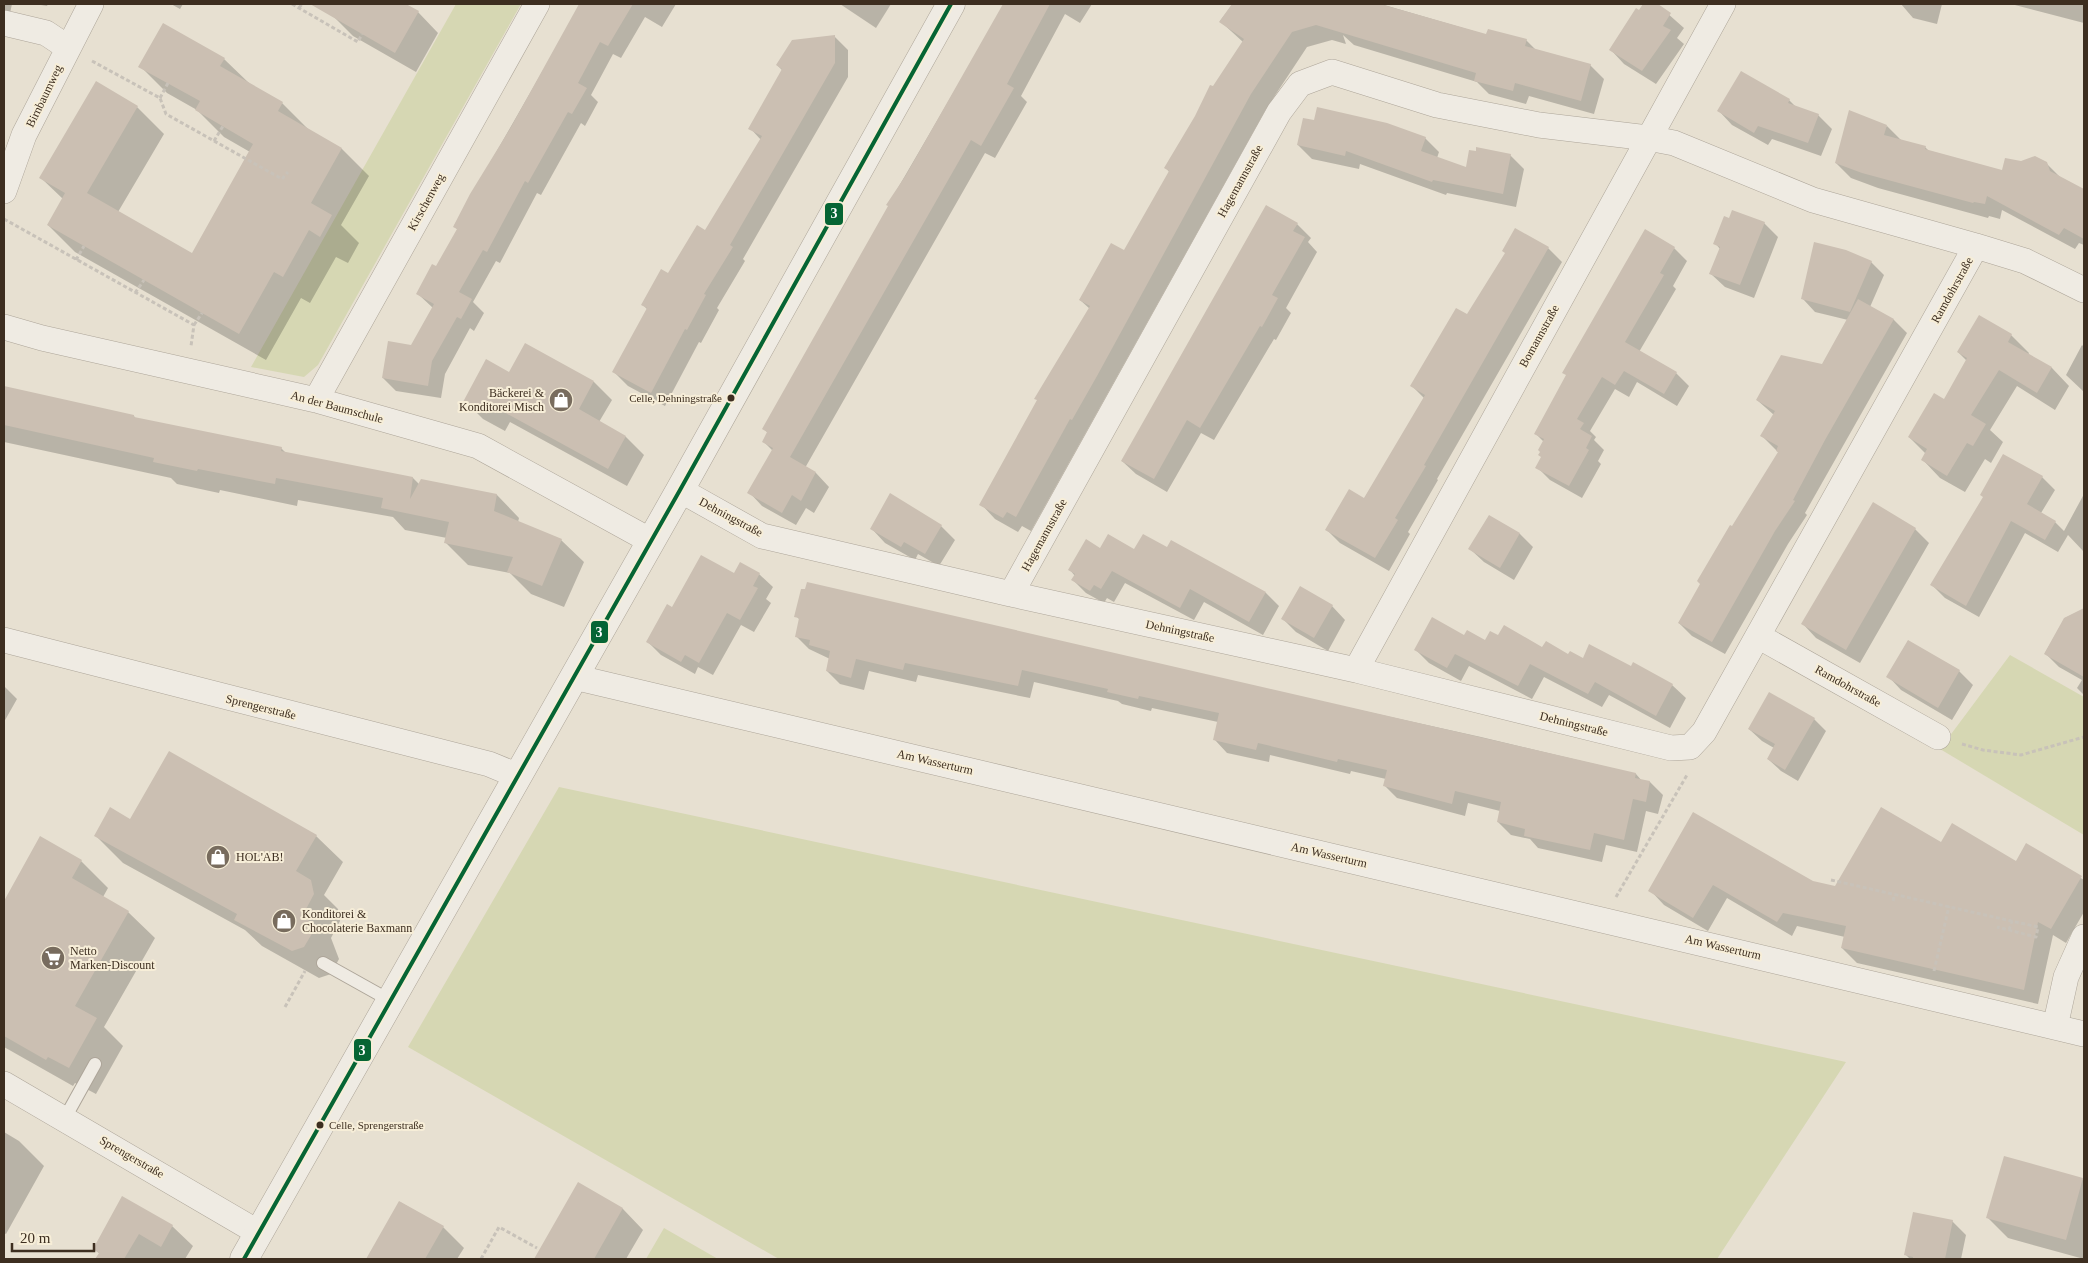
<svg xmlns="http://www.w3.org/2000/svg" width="2088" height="1263" viewBox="0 0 2088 1263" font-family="Georgia,serif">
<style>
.green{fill:#d6d7b3}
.shadow{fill:#0003}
.building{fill:#cbbfb2}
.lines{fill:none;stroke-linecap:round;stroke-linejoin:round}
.service-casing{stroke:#ada599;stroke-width:14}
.minor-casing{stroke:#ada599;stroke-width:26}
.tertiary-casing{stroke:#ada599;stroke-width:29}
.path{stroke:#c8c2b9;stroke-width:3;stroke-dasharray:4 2.5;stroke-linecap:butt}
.service{stroke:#efebe3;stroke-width:12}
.minor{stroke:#efebe3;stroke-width:25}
.tertiary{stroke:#efebe3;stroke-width:28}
.bus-1-casing{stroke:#f7eed8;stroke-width:8}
.bus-1{stroke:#066534;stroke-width:4}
.bus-dot{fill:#3d2e20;stroke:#f7eed8;stroke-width:2}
.labels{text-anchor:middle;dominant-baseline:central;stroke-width:4;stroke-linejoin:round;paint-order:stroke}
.bus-label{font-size:11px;fill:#3d2e20;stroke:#f7eed8;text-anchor:end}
.street-label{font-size:12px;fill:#3d2e20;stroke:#f7eed8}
.poi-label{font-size:12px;fill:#3d2e20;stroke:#f7eed8;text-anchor:start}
.line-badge{stroke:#f7eed8;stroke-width:2}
.badge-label{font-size:14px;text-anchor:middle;font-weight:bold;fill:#fff}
</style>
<rect width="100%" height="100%" fill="#e7e0d1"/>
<!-- green -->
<path class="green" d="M456,4H521L318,365L304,377L251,367Z
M2010,655L2084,697V835L1940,749Z
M559,787L1846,1062L1717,1259H779L408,1047Z
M664,1228L718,1259H646Z"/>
<!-- shadow -->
<path class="shadow" d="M4,4H12L9,18L4,17Z
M35,4H48L47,6Z
M171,4H183L180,9Z
M312,4H403L418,12L438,33L416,72L353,36L333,16Z
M581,4H676L662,27L645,17L621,58L613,54L591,95L598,102L585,126L581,123L541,195L537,193L500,263L496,261L473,302L484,313L474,331L470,328L445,374L441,398L396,391L383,378L412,346L433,308L418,294L436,268L458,230L454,226Z
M840,4H891L876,28Z
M1005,4H1092L1080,23L1065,14L1021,96L1027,102L995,158L985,153L805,468L816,473L829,487L814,513L806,508L796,525L762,506L749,492L773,451L763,441L768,433L764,429L889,206L888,205Z
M1233,4H1334L1341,28L1348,4H1381L1487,35L1526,40L1537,51L1590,65L1604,79L1594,114L1529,96L1526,104L1489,94L1477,82L1354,45L1343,35L1346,44L1332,40L1307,47L1266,109L1031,531L1022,526L1018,532L995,519L981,504L1090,309L1080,300L1124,252L1170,173L1166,168L1243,42L1220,21Z
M1644,4L1658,5L1684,28L1677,38L1684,44L1656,84L1624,64L1611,50Z
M1901,4H1942L1937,24L1913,18Z
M2011,4H2084V23Z
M834,36L848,50V77L743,259L745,261L717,308L719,310L701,343L699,342L665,406L628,386L614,372L648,310L643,305L705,232L761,140L750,128L783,71L777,65Z
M224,59L250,84L282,103L310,131L342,149L369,176L341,225L359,243L348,263L336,257L310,303L301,298L266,360L75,252L48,225L63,199L41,178L137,107L164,134L118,212L193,255L250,152L224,137L197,110L167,93L140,66Z
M1789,100L1797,108L1818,115L1832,129L1821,156L1772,139L1768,145L1732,125L1719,111Z
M1887,126L1902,141L1925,147L1930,152L2002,172L2021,163H2046L2061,178L2084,190V245L2079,243L2075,249L2002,210L2000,219L1989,216L1988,218L1878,188L1851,178L1836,163Z
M1425,138L1439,152L1437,158L1467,169L1510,155L1524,169L1516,207L1447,193L1446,195L1360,164L1359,169L1312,159L1298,145Z
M1730,219L1764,223L1778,237L1754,298L1725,287L1711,274L1720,249L1715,243Z
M1297,224L1311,238L1308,242L1317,252L1286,308L1291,313L1276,340L1274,339L1214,440L1201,433L1167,492L1136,474L1122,461Z
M1548,248L1562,262L1437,479L1438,480L1408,532L1410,534L1389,571L1340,543L1327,530L1364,499L1425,399L1412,386L1468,316Z
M1674,248L1687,261L1673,286L1676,289L1639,352L1676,373L1689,386L1677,406L1637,382L1629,397L1615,389L1590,431L1596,437L1594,440L1604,450L1598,461L1601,464L1582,498L1550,480L1537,467L1542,458L1544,442L1535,433Z
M1871,262L1884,275L1870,307L1894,320L1907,333L1805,513L1807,515L1788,544L1725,654L1692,636L1679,623L1733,528L1779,453L1762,436L1774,415L1757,400L1823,365L1848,320L1815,312L1803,299Z
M1979,317L2011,335L2029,353L2028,355L2052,368L2069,386L2055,410L2017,386L1990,430L2003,442L1991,463L1985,459L1965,492L1940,478L1923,460L1926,454L1909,437L1944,401L1967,361L1958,352Z
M2082,345L2084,347V392L2066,375Z
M510,373L594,382L612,400L599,422L626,437L644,455L627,486L510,422L505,431L483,419L465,401Z
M4,387L134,416L136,419L281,448L286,453L413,478L419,484L497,495L519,518L518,522L561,540L584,562L564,607L531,594L510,573L468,565L446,543L447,538L405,530L393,517L298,500L297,506L220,490L219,493L177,484L171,478L4,442Z
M2042,477L2055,490L2041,513L2055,522L2064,531L2084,494V552L2068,535L2058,552L2025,533L1979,617L1945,598L1932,585Z
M1873,504L1915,529L1929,543L1860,663L1816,638L1803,624Z
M1489,516L1520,534L1533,547L1514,580L1484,562L1470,549Z
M941,526L955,540L939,566L918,554L915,560L885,543L872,529Z
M1101,549L1135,551L1168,549L1266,593L1279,606L1263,635L1204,602L1194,620L1125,583L1114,602L1107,598L1104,603L1086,593L1073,580L1075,576L1070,570Z
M759,574L773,587L766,599L771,603L754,632L741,625L713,675L698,667L695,674L661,655L648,642L673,609L735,575Z
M1332,606L1345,620L1328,651L1296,632L1283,619Z
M2084,609V695L2077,688L2082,680L2059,667L2045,653L2065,618Z
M796,616L1183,671L1481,737L1636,774L1642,781L1650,782L1663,795L1658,814L1646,811L1637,852L1606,845L1602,862L1538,848L1530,839L1511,835L1498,822L1500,811L1468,803L1465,816L1397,798L1384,785L1386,779L1351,771L1350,774L1270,755L1269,762L1227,753L1215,740L1218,722L1152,708L1151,711L1122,704L1118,701L1034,682L1030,698L918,675L916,682L869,671L864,690L840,684L827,671L830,659L809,649L796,636L800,620Z
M1464,636L1485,642L1499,637L1583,659L1632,668L1672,685L1686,698L1670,728L1609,695L1602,707L1544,677L1532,699L1469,666L1461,681L1429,663L1416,650Z
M1908,641L1959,671L1973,685L1952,720L1901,690L1888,676Z
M4,686L17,699L4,722Z
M1814,719L1826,731L1798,781L1781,771L1768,759L1774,748L1762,741L1749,729Z
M1694,814L1813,883L1836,887L1941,844L2016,862L2027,845L2084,880V912L2066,943L2053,935L2038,1004L1857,963L1842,948L1845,937L1797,926L1792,936L1727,898L1708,931L1664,905L1650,890Z
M130,820L316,836L343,862L324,895L338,909L340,921L331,938L339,959L331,974L319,978L262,946L245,930L123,863L96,836Z
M41,838L81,861L108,888L103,897L128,912L155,938L104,1027L123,1046L96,1094L75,1083L73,1086L4,1047V903Z
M4,1132L19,1141L44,1166L6,1234L4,1233Z
M2082,1179L2084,1181V1259L2008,1238L1988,1218Z
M578,1184L623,1209L643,1230L626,1259H535Z
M123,1198L172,1226L193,1246L185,1259H97L100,1254L94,1249Z
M400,1202L443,1227L464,1248L457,1259H367Z
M1952,1221L1966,1235L1961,1259H1910L1906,1255Z"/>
<!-- building -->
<path class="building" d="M310,4H406L419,11L395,53Z
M579,4H633L608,46L600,42L578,83L587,88L572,114L568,112L528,183L525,181L487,252L483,250L459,292L472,299L461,319L457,317L432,361L428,386L382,378L388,341L411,345L434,304L416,294L432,264L436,266L457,229L453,227L470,194L511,127Z
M1003,4H1050L1007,84L1014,88L981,146L971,140L790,457L816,472L801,501L792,495L782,513L747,493L773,448L762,442L767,432L762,429L888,206L886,205L906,175Z
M1232,4H1380L1486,34L1488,29L1527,39L1525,46L1591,64L1581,101L1515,83L1513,91L1474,81L1476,73L1316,25L1292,32L1251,94L1097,376L1072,420L1070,419L1016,517L1007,512L1003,518L979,505L1037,400L1034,399L1090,306L1079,300L1111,243L1124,250L1169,171L1164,168L1195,116L1210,85L1213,86L1244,39L1219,22Z
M1643,4H1658L1671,13L1663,26L1671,30L1642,71L1609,50L1636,8L1639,10Z
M163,23L225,58L220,66L283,102L278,111L342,148L311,203L332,215L320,237L309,230L283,277L274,272L239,334L47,225L65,193L39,178L96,81L138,106L87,193L192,253L253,144L195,110L200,101L138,67Z
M835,35V63L730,245L733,247L704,294L706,295L687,330L685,329L651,393L612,372L647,308L641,305L661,269L668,273L697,225L705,230L762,136L748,129L782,69L776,65L792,40Z
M1741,71L1790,99L1788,103L1819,114L1808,143L1758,126L1754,133L1717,111Z
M1317,107L1387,123L1426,137L1421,151L1466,167L1469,150L1476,151V147L1511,154L1503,194L1433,180L1432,182L1346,151L1345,156L1297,145L1303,118L1314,120Z
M1849,110L1887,125L1884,135L1926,146L1925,149L2002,170L2005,158L2021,161L2035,156L2047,162L2050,171L2084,189V239L2064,228L2059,235L1987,196L1985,204L1974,202L1973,203L1862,173L1835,163Z
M1266,205L1298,223L1293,231L1305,237L1272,295L1278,298L1262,327L1260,326L1200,428L1187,420L1154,479L1121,461Z
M1732,210L1765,222L1740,285L1709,274L1720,247L1713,244L1724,216L1729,218Z
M1515,228L1549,247L1424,465L1426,466L1395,518L1398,520L1375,558L1325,530L1349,489L1364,498L1425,395L1410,386L1456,308L1467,314L1505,253L1502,251Z
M1645,229L1675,247L1660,273L1664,275L1625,342L1677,372L1664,394L1624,371L1615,385L1602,377L1577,419L1584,423L1580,429L1592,436L1586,448L1589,450L1569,486L1535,468L1541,457L1538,455L1540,452L1538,450L1544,439L1534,434L1566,375L1562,373Z
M1814,242L1846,250L1872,261L1850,312L1801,299Z
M1858,299L1894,319L1825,440L1793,500L1795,501L1775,531L1712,642L1678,623L1700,584L1697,581L1730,525L1732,526L1778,452L1776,451L1778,446L1760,436L1775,411L1756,400L1781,355L1822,364Z
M1979,315L2012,334L2008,342L2052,367L2037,393L1999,370L1971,415L1986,424L1973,446L1967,443L1947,476L1921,460L1927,449L1908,437L1934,393L1944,399L1967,358L1957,352Z
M525,343L594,381L579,409L626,436L608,469L491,405L487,414L463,402L486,359L509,372Z
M4,386L134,415V417L282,447L281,451L413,477L410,499L421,479L497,494L494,511L562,539L542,586L507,572L513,557L444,543L449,522L381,508L383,498L276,478L275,484L198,469L197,471L153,462L154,458L4,425Z
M2003,454L2043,476L2027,504L2056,521L2045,540L2011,521L1966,606L1930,585L1983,497L1980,495Z
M890,493L942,525L925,554L904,542L901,547L870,529Z
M1873,502L1916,528L1846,650L1801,624Z
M1489,515L1520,533L1500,568L1468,549Z
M1108,534L1134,549L1143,534L1167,547L1171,540L1266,592L1249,622L1190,589L1180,608L1112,571L1101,589L1094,585L1090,591L1071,580L1075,574L1068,570L1086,539L1100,548Z
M701,555L734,573L740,562L760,573L753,586L758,588L740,620L727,613L699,663L685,655L681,662L646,642L667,604L672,607Z
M807,582L1636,773L1635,778L1650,781L1646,802L1633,799L1624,840L1594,833L1590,850L1524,836L1525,829L1497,822L1501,802L1455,791L1452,804L1383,786L1387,770L1338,759L1337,762L1258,743L1256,750L1213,740L1219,713L1139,696L1138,699L1107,692L1108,689L1022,670L1018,686L905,663L903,670L856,659L851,678L826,671L830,651L809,645L810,640L795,637L799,618L794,617L801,589H805Z
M1300,586L1333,605L1314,638L1281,619Z
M2084,608V677L2044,654L2064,618Z
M1432,617L1464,635L1467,630L1485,640L1490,631L1498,635L1504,625L1542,647L1546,641L1568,654L1570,651L1583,658L1589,644L1631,666L1633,662L1673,684L1656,716L1595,682L1588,694L1530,664L1518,686L1455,654L1447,668L1414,650Z
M1908,640L1960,670L1938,708L1886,677Z
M1769,692L1815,718L1785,770L1767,759L1775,744L1748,729Z
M169,751L317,835L296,871L311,880L314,894L305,911L313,932L304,947L292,951L234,920L237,914L94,836L110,807L130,819Z
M1881,807L1941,842L1952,823L2016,861L2026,843L2082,876L2051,929L2038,922L2024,990L1841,948L1846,926L1783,913L1777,922L1713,885L1693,918L1648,891L1693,812L1813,881L1835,886Z
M40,836L82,860L72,878L129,911L75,1006L97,1018L69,1068L48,1057L46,1060L4,1036V901Z
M2004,1156L2083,1178L2066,1240L1986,1218Z
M578,1182L623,1208L594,1259H534Z
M122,1196L173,1225L161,1247L139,1234L124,1259H95L99,1253L93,1249Z
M399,1201L444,1226L425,1259H366Z
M1913,1212L1953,1220L1945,1259H1913V1257L1904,1255Z"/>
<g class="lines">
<!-- service casing -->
<g class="service-casing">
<path id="service" d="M323,963L391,1001
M65,1118L95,1064"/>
</g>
<!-- minor casing -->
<g class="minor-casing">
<path id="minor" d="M4,23L46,33L67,47
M4,191L24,135L91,4
M1976,246L2025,261L2084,290
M4,327L42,338L316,400L478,446L651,541
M316,400L537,4
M680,490L762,536L1011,594L1356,670L1671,748L1690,747L1704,732L1976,246L1813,200L1674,143L1648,138L1539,125L1437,105L1332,72L1300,84L1279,112L1011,594
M1758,636L1938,737
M4,640L489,764L518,776
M1356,670L1723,4
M574,677L2084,1034
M2055,1027L2066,977L2084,937
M4,1084L259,1233"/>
</g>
<!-- tertiary casing -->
<g class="tertiary-casing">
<path id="tertiary" d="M244,1259L680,490L951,4"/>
</g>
<!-- path -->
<path class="path" d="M292,4L358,42L362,34
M299,8L302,4
M92,61L160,98L166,114L282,179L288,172
M160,98L168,83
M214,141L223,126
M4,219L194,325L191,346
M76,260L84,246
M135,293L144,280
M194,325L202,313
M1962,744L1983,750L2021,755L2084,737
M1831,880L2038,927L2036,937L1997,927
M1616,897L1687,775
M1893,901L1895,894
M2009,930L2012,921
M1934,971L1949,906
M285,1007L305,971
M481,1259L499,1227L537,1248"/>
<!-- service -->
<use href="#service" class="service"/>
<!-- minor -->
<use href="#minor" class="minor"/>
<!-- tertiary -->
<use href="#tertiary" class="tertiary"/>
<!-- bus-1 casing -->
<g class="bus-1-casing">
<path id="bus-1" d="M244,1259L680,490L951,4"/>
</g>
<!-- bus-1 -->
<use href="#bus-1" class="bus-1"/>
</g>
<!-- icons -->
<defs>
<g id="shop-disc" transform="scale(1.25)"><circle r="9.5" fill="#786c5e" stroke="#f7eed8"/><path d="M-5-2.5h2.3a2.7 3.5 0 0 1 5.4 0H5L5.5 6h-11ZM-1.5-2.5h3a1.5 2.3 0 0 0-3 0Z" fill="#fff"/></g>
<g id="supermarket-disc" transform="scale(1.25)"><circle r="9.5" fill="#786c5e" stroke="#f7eed8"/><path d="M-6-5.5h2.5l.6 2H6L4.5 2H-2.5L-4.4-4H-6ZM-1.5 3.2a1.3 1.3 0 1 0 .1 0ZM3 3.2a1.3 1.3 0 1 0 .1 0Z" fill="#fff"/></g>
</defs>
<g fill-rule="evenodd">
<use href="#shop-disc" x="561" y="400"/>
<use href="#shop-disc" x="218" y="857"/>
<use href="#shop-disc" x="284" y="921"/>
<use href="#supermarket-disc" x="53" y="958"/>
</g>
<!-- markers -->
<g class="bus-dot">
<circle cx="731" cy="398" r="4.5"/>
<circle cx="320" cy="1125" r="4.5"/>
</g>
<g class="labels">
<!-- bus labels -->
<g class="bus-label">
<text x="722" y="398">Celle, Dehningstraße</text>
<text x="329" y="1125" text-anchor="start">Celle, Sprengerstraße</text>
</g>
<!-- street labels -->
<g class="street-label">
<text transform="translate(44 96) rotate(-64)">Birnbaumweg</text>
<text transform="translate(1240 181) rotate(-61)">Hagemannstraße</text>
<text transform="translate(426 202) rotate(-61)">Kirschenweg</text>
<text transform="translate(1952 290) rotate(-61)">Ramdohrstraße</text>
<text transform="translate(1539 336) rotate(-61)">Bomannstraße</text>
<text transform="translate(337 407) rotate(15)">An der Baumschule</text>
<text transform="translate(731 517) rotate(28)">Dehningstraße</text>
<text transform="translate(1044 535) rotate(-61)">Hagemannstraße</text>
<text transform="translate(1180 631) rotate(12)">Dehningstraße</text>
<text transform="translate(1848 686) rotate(29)">Ramdohrstraße</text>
<text transform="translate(261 707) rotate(14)">Sprengerstraße</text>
<text transform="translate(1574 724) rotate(14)">Dehningstraße</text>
<text transform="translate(935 762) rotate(13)">Am Wasserturm</text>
<text transform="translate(1329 855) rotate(13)">Am Wasserturm</text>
<text transform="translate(1723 947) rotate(13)">Am Wasserturm</text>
<text transform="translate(132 1157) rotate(30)">Sprengerstraße</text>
</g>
<!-- poi labels -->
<g class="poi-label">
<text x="544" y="393" text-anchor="end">Bäckerei &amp;<tspan x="544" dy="14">Konditorei Misch</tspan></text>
<text x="236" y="857">HOL'AB!</text>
<text x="302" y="914">Konditorei &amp;<tspan x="302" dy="14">Chocolaterie Baxmann</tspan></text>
<text x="70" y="951">Netto<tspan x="70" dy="14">Marken-Discount</tspan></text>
</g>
</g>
<g class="line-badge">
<rect x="824" y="202" width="20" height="24" rx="5" fill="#066534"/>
<rect x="590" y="620" width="19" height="24" rx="5" fill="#066534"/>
<rect x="353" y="1038" width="19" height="24" rx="5" fill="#066534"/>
</g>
<g class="badge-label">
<text x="834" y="218">3</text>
<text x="599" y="637">3</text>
<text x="362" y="1055">3</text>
</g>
<!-- border -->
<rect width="2088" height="1263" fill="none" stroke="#3d2e20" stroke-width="10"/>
<!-- scale -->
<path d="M12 1243v8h82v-8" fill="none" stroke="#3d2e20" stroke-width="2.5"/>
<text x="20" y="1243" font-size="15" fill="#3d2e20" stroke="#f7eed8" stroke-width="4" paint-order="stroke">20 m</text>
</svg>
